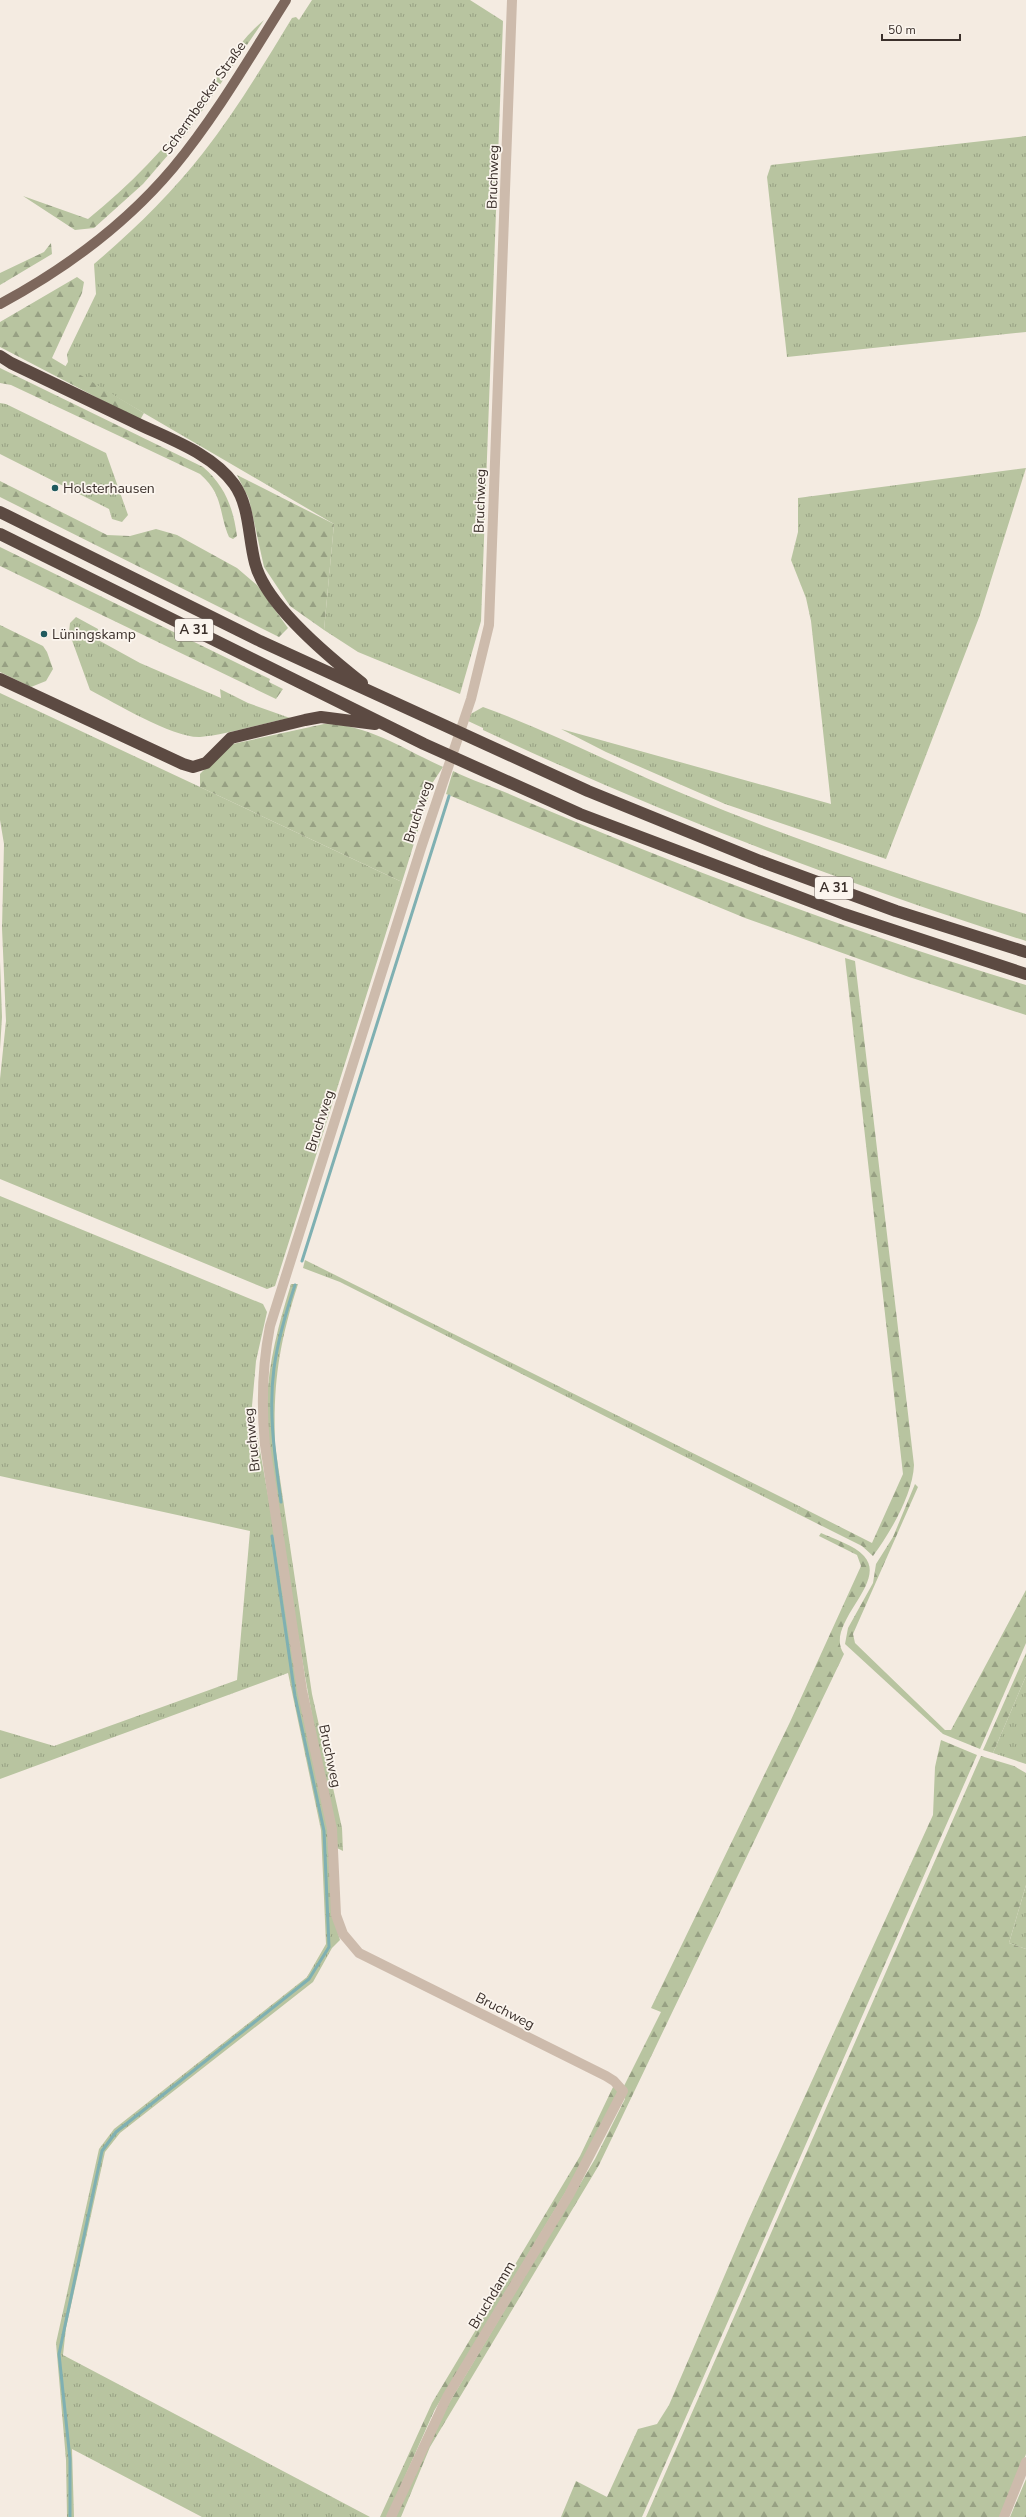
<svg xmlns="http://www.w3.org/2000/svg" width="1026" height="2517" viewBox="0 0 1026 2517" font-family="'Nunito Sans',sans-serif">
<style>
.grass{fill:url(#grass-tufts)}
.forest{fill:url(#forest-firs)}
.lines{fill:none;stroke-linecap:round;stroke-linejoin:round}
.stream{stroke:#7fb0b2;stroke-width:3}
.minor{stroke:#cdbbac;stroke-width:10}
.major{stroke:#7d675c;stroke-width:10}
.highway{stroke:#5c4a42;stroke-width:12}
.poi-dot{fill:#1f5a5e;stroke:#fbf5ee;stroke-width:1.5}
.labels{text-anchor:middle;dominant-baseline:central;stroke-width:3.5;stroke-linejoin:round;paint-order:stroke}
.shield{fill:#fbf5ee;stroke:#756b66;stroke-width:1}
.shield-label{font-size:13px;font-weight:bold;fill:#3b302b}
.street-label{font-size:14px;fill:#3b302b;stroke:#fbf5ee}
.poi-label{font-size:14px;fill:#3b302b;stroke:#fbf5ee;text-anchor:start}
</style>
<defs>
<pattern id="grass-tufts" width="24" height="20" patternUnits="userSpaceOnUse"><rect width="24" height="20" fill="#b8c4a0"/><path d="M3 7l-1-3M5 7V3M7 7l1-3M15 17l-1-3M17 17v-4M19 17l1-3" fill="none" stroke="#97a083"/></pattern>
<pattern id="forest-firs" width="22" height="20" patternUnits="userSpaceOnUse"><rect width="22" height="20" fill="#b8c4a0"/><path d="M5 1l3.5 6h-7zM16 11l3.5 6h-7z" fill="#97a083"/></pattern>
</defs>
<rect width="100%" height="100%" fill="#f4ebe1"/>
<!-- grass -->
<path class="grass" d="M312,0H470L503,21L481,621L460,694L358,652L324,630L334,524L65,367L68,362L67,354L96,294L94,264C134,230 171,194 203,153C236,111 264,64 292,18L296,17L299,20Z
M1026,136V332L787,357L767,177L771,165Z
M0,403L6,404L106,453L128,515L122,522L112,519L109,509L0,454Z
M1026,468L980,615L886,859L725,804L606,752L561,729L831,804L811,621L806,598L791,560L798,532V498Z
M76,617L98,629L100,641L140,663L221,698L220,689L248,703L290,718C263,723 225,735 200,737C173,738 115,703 90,690L69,632L70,623Z
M0,693L402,882L275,1286L267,1289L0,1179V1079L6,1021L2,928L4,844L0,820Z
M483,707C552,732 618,767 686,795C797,841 911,879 1026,914V941C840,882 659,813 483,730V728L468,721L467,716Z
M0,961L2,1017L0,1049Z
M0,1196L263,1304L267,1312L256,1361L252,1406L328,1829L334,1919L340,1940L332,1948L313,1982L120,2133L105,2152L66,2328L63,2355L370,2517H202L72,2449L74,2517H67L66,2460L56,2343L99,2149L114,2129L307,1977L326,1944L321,1830L288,1673L0,1779V1730L54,1746L237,1680L250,1531L0,1476Z
M305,1260L799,1506L796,1513L340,1282L303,1268Z
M291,1284H298C279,1344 273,1382 275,1445L312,1694L342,1828L343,1851L337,1848C318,1750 300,1653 285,1554C278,1505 266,1454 267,1404C268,1363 279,1323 291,1284Z
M1026,1676V1764L993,1753Z
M1026,1885V1949L1009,1943Z"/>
<!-- forest -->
<path class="forest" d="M264,20L187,133L143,184L94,228L75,230L23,196L88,219C129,186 168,146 199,103C221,74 236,43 264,20Z
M51,243L52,254L0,285V273L44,252Z
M77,277L84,282L82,293L52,358L144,413L140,420L0,347V322Z
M0,368L203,467C225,486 233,507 237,536L233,539L229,537C218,511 224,495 200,474L11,385L0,383Z
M237,475L334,524L324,630L290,606L264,567L249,499Z
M0,481L107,535L130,536L156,529L177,535L237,568L257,585L288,628L279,637L0,497Z
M0,547L270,679L269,682L283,689L276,699L0,566Z
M0,625L43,646L47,652L53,669L46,681L31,687L0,672Z
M324,724C366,723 405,750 443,767L433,782L402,882L200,787V774L228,745Z
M453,771C475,782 500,789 523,800C688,870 855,933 1026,985V1015L909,977L745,918L451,796L446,794Z
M845,958L855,961L914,1465C913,1494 890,1533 873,1556L862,1546L796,1513L799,1506L872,1543L903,1474Z
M915,1484L918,1487L853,1634L855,1643L945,1730H951L1026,1590V1643L980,1749L943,1734L845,1644L848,1628L873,1583L876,1564L893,1537Z
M821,1533C834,1539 854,1545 864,1556C889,1583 823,1624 844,1654L599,2165L430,2447L401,2517H394L440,2418L595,2159L625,2099L624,2086L661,2012L651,2008L790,1722L861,1566L857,1555L819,1536Z
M1026,1653V1676L993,1753L983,1750Z
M941,1740L977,1755L642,2517H561L576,2481L607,2497L638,2429L657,2424L669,2405L748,2221L933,1815L935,1767Z
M981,1756L1014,1766L1026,1773V1885L1009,1943L1026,1949V2454L1000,2517H646Z
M614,2085L618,2092L587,2156L434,2411L387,2517H380L432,2403L580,2156Z
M1026,2471V2517H1010L1026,2479Z"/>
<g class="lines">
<!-- stream -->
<path class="stream" d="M302,1261L449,796
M281,1502C275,1457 268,1413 274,1368C278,1339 286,1312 295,1285
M70,2517V2459L59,2354L102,2151L116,2132L309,1979L329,1947L324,1831L295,1696L272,1536"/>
<!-- minor -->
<path class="minor" d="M391,2517L447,2397L569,2195L623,2091L614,2081L606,2076L359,1953L343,1934L336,1915L332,1829L302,1690L265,1445C261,1404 262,1367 270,1326L421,848L471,699L489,625L512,0
M1004,2517L1026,2462"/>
<!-- major -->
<path class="major" d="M0,304C65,269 125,225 173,168C216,116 250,57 286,0"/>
<!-- highway -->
<path class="highway" d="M0,356L11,363C52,383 92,402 132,421C166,438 211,452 234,484C250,506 248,537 255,563C265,604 329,657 362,683
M0,512L260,641L588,791L760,861L896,911L1026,952
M0,534L424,744L580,814L844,914L1026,974
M0,679L183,764L193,767L206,763L231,738L305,720L321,717L375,724"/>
</g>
<!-- markers -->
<g class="poi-dot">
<circle cx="55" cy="488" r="4"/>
<circle cx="44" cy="634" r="4"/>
</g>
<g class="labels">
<!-- shield labels -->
<g class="shield">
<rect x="175" y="619" width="38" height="22" rx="3"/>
<rect x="815" y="877" width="38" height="22" rx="3"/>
</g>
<g class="shield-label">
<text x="194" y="630">A 31</text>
<text x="834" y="888">A 31</text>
</g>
<!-- street labels -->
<g class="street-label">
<text transform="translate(204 98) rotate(-55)">Schermbecker Straße</text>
<text transform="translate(493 177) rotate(-88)">Bruchweg</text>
<text transform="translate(480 501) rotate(-88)">Bruchweg</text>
<text transform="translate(418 812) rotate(-72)">Bruchweg</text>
<text transform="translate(320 1121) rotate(-72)">Bruchweg</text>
<text transform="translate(252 1440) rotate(-96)">Bruchweg</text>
<text transform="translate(330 1756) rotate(78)">Bruchweg</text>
<text transform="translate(505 2011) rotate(27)">Bruchweg</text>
<text transform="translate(492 2295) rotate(-59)">Bruchdamm</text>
</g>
<!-- poi labels -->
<g class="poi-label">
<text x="63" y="488">Holsterhausen</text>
<text x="52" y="634">Lüningskamp</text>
</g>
</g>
<!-- scale -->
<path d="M882 34v6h78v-6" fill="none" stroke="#3b302b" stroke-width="2"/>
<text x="888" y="34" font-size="12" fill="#3b302b" stroke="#fbf5ee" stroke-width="3" paint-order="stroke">50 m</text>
</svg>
